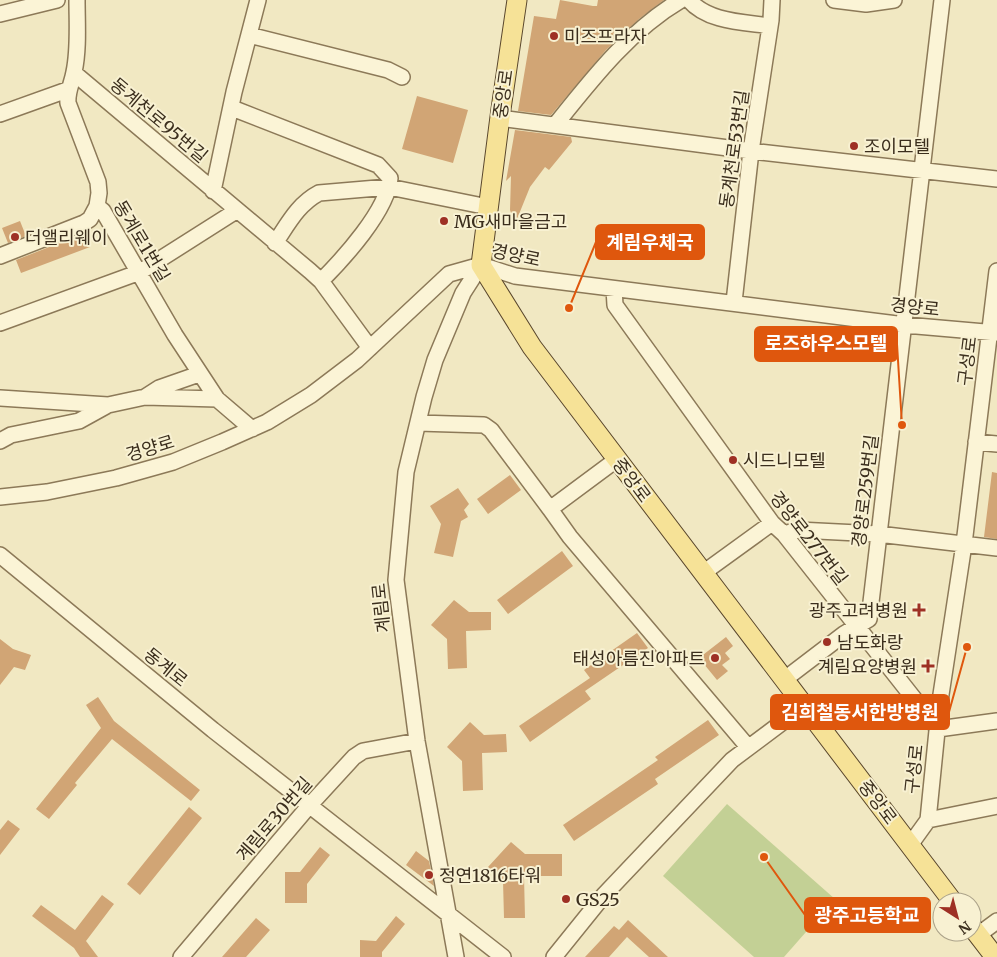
<svg xmlns="http://www.w3.org/2000/svg" width="997" height="957" viewBox="0 0 997 957" font-family="Merriweather,'Noto Sans KR',serif">
<style>
.green{fill:#c3d095}
.building{fill:#d1a575}
.lines{fill:none;stroke-linecap:round;stroke-linejoin:round}
.minor-casing{stroke:#8c7958;stroke-width:18}
.major-casing{stroke:#59462c;stroke-width:21}
.minor{stroke:#fbf4d6;stroke-width:15}
.major{stroke:#f6e297;stroke-width:19}
.poi-dot{fill:#9e3024;stroke:#f8f1d2;stroke-width:2}
.labels{text-anchor:middle;dominant-baseline:central;stroke-width:4;stroke-linejoin:round;paint-order:stroke}
.poi-label{font-size:18px;fill:#3b2e1d;stroke:#f8f1d2;text-anchor:start}
.street-label{font-size:18px;fill:#3b2e1d;stroke:#f8f1d2}
.leader{fill:none;stroke:#df570d;stroke-width:2}
.callout-dot{fill:#df570d;stroke:#f8f1d2;stroke-width:2}
.callout{fill:#df570d;stroke:#df570d;stroke-width:2}
.callout-label{font-size:19px;text-anchor:middle;font-weight:bold;fill:#fff}
</style>
<rect width="100%" height="100%" fill="#f1e8c2"/>
<!-- green -->
<path class="green" d="M727,804L835,899L784,957H754L663,876Z"/>
<!-- building -->
<path class="building" d="M560,0L593,6H597L598,0H664L639,19L606,50L551,115L518,111L534,16L556,19Z
M417,96L468,110L453,163L402,149Z
M515,130L571,137L572,142L549,170L545,167L530,187L515,224L510,210L511,176L506,181Z
M20,221L26,236L8,243L2,228Z
M85,233L90,247L21,273L16,260Z
M992,472L997,473V539L984,537Z
M510,475L521,490L488,514L477,499Z
M458,488L469,504L464,510L468,517L461,521L453,557L434,553L441,524L430,506Z
M562,551L573,566L508,614L497,600Z
M454,600L469,612H491V630L466,631L467,668L448,669L447,639L431,625Z
M637,633L648,648L585,691L591,699L530,742L519,726L590,678L584,670Z
M726,637L733,646L725,653L730,659L722,665L728,671L717,680L699,658Z
M0,639L13,649L31,655L25,670L14,667L0,685Z
M98,697L114,721L200,790L191,801L112,739L75,783L77,785L49,819L36,809L101,728L86,705Z
M708,720L719,735L655,779L658,784L574,841L563,825L658,760L655,757Z
M470,722L484,735L506,734L507,752L482,753L483,790L463,791L462,761L447,747Z
M189,807L202,818L140,895L127,884Z
M8,820L20,829L0,855V830Z
M511,842L525,854H562V876H524L525,918H504L503,881L488,867Z
M320,847L330,855L307,884V903H285V872H300Z
M416,851L429,861L434,886L406,865Z
M102,895L114,904L86,941L98,957H80L74,948L32,916L41,905L75,930Z
M396,916L405,924L382,952V957H360V940L376,941Z
M256,918L270,930L246,957H222Z
M628,920L668,957H649L627,937L609,957H585L614,926L619,930Z"/>
<g class="lines">
<!-- minor casing -->
<g class="minor-casing">
<path id="minor" d="M77,0C77,23 79,49 74,72C72,84 67,91 68,103L98,182L99,193L97,206L103,211L175,335L217,399
M689,0C708,22 743,22 770,26
M834,0L866,4L894,0
M0,14L57,0
M249,35L388,70L402,77
M74,73L310,271L321,281L370,348
M232,108L378,165L390,178C388,210 343,259 321,281
M0,114L67,90
M499,118L751,151L997,179
M556,124C592,79 630,30 681,0
M213,191L234,92L258,0
M275,243C288,224 298,204 319,193L389,187L488,207
M0,256L84,223L90,219L97,206
M614,289L615,305L772,523L784,534L938,729L997,721
M734,302L751,151L771,20L772,0
M0,323L140,272L236,211
M145,397L217,399L252,429
M0,398L108,405L145,397L159,388L199,374
M418,423L484,425L491,430L550,509L616,460
M0,441L11,435L79,421L108,405
M976,442L997,444
M0,497L47,492L116,478L173,462L222,442L267,422L311,395L357,360L449,274L481,265L515,276L905,325L997,333
M550,509L570,537L748,747
M784,534L798,530L878,534L997,548
M0,555L213,730L503,957
M703,573L772,523
M785,679L844,634L869,619L942,0
M928,820L997,806
M910,845L928,820L940,701L964,544L997,271
M978,935L997,921
M181,957L309,806L354,757L363,751L417,741
M456,957L417,741L396,580L406,472L424,397L435,360L463,293L481,265
M554,957L604,895L732,760L804,706"/>
</g>
<!-- major casing -->
<g class="major-casing">
<path id="major" d="M517,0L501,109L481,265L532,347L953,902
M972,927L995,957"/>
</g>
<!-- minor -->
<use href="#minor" class="minor"/>
<!-- major -->
<use href="#major" class="major"/>
</g>
<!-- markers -->
<g class="poi-dot">
<circle cx="554" cy="36" r="5"/>
<circle cx="854" cy="146" r="5"/>
<circle cx="444" cy="221" r="5"/>
<circle cx="15" cy="237" r="5"/>
<circle cx="733" cy="460" r="5"/>
<path d="M916.5 602.5h5v5h5v5h-5v5h-5v-5h-5v-5h5z"/>
<circle cx="827" cy="642" r="5"/>
<circle cx="715" cy="658" r="5"/>
<path d="M925.5 658.5h5v5h5v5h-5v5h-5v-5h-5v-5h5z"/>
<circle cx="429" cy="875" r="5"/>
<circle cx="566" cy="899" r="5"/>
</g>
<g class="labels">
<!-- poi labels -->
<g class="poi-label">
<text x="564" y="36">미즈프라자</text>
<text x="864" y="146">조이모텔</text>
<text x="454" y="221">MG새마을금고</text>
<text x="25" y="237">더앨리웨이</text>
<text x="743" y="460">시드니모텔</text>
<text x="908" y="610" text-anchor="end">광주고려병원</text>
<text x="837" y="642">남도화랑</text>
<text x="705" y="658" text-anchor="end">태성아름진아파트</text>
<text x="917" y="666" text-anchor="end">계림요양병원</text>
<text x="439" y="875">정연1816타워</text>
<text x="576" y="899">GS25</text>
</g>
<!-- street labels -->
<g class="street-label">
<text transform="translate(503 94) rotate(-82)">중앙로</text>
<text transform="translate(159 120) rotate(40)">동계천로95번길</text>
<text transform="translate(734 149) rotate(-82)">동계천로53번길</text>
<text transform="translate(142 241) rotate(59)">동계로1번길</text>
<text transform="translate(516 255) rotate(12)">경양로</text>
<text transform="translate(915 307) rotate(6)">경양로</text>
<text transform="translate(967 361) rotate(-83)">구성로</text>
<text transform="translate(150 448) rotate(-17)">경양로</text>
<text transform="translate(632 480) rotate(53)">중앙로</text>
<text transform="translate(865 491) rotate(-83)">경양로259번길</text>
<text transform="translate(809 538) rotate(52)">경양로277번길</text>
<text transform="translate(381 608) rotate(-96)">계림로</text>
<text transform="translate(166 667) rotate(39)">동계로</text>
<text transform="translate(914 769) rotate(-84)">구성로</text>
<text transform="translate(878 802) rotate(53)">중앙로</text>
<text transform="translate(274 819) rotate(-49)">계림로30번길</text>
</g>
</g>
<!-- callouts -->
<path class="leader" d="M569 308L596 242M902 425L897 344M967 647L949 712M764 857L805 915"/>
<g class="callout-dot">
<circle cx="569" cy="308" r="5"/>
<circle cx="902" cy="425" r="5"/>
<circle cx="967" cy="647" r="5"/>
<circle cx="764" cy="857" r="5"/>
</g>
<g class="callout">
<rect x="596" y="225" width="108" height="34" rx="5"/>
<rect x="755" y="327" width="142" height="34" rx="5"/>
<rect x="771" y="695" width="178" height="34" rx="5"/>
<rect x="805" y="898" width="125" height="34" rx="5"/>
</g>
<g class="callout-label">
<text x="650" y="249">계림우체국</text>
<text x="826" y="350">로즈하우스모텔</text>
<text x="860" y="719">김희철동서한방병원</text>
<text x="867" y="922">광주고등학교</text>
</g>
<!-- north arrow -->
<g transform="translate(957 917) rotate(144)"><circle r="24" fill="#f8f1d2" stroke="#aca38a"/>
<path d="M0-4L9 19L0 12L-9 19Z" fill="#9e3024"/>
<text y="-8" font-size="14" font-weight="bold" text-anchor="middle" fill="#3b2e1d">N</text>
</g>
</svg>
